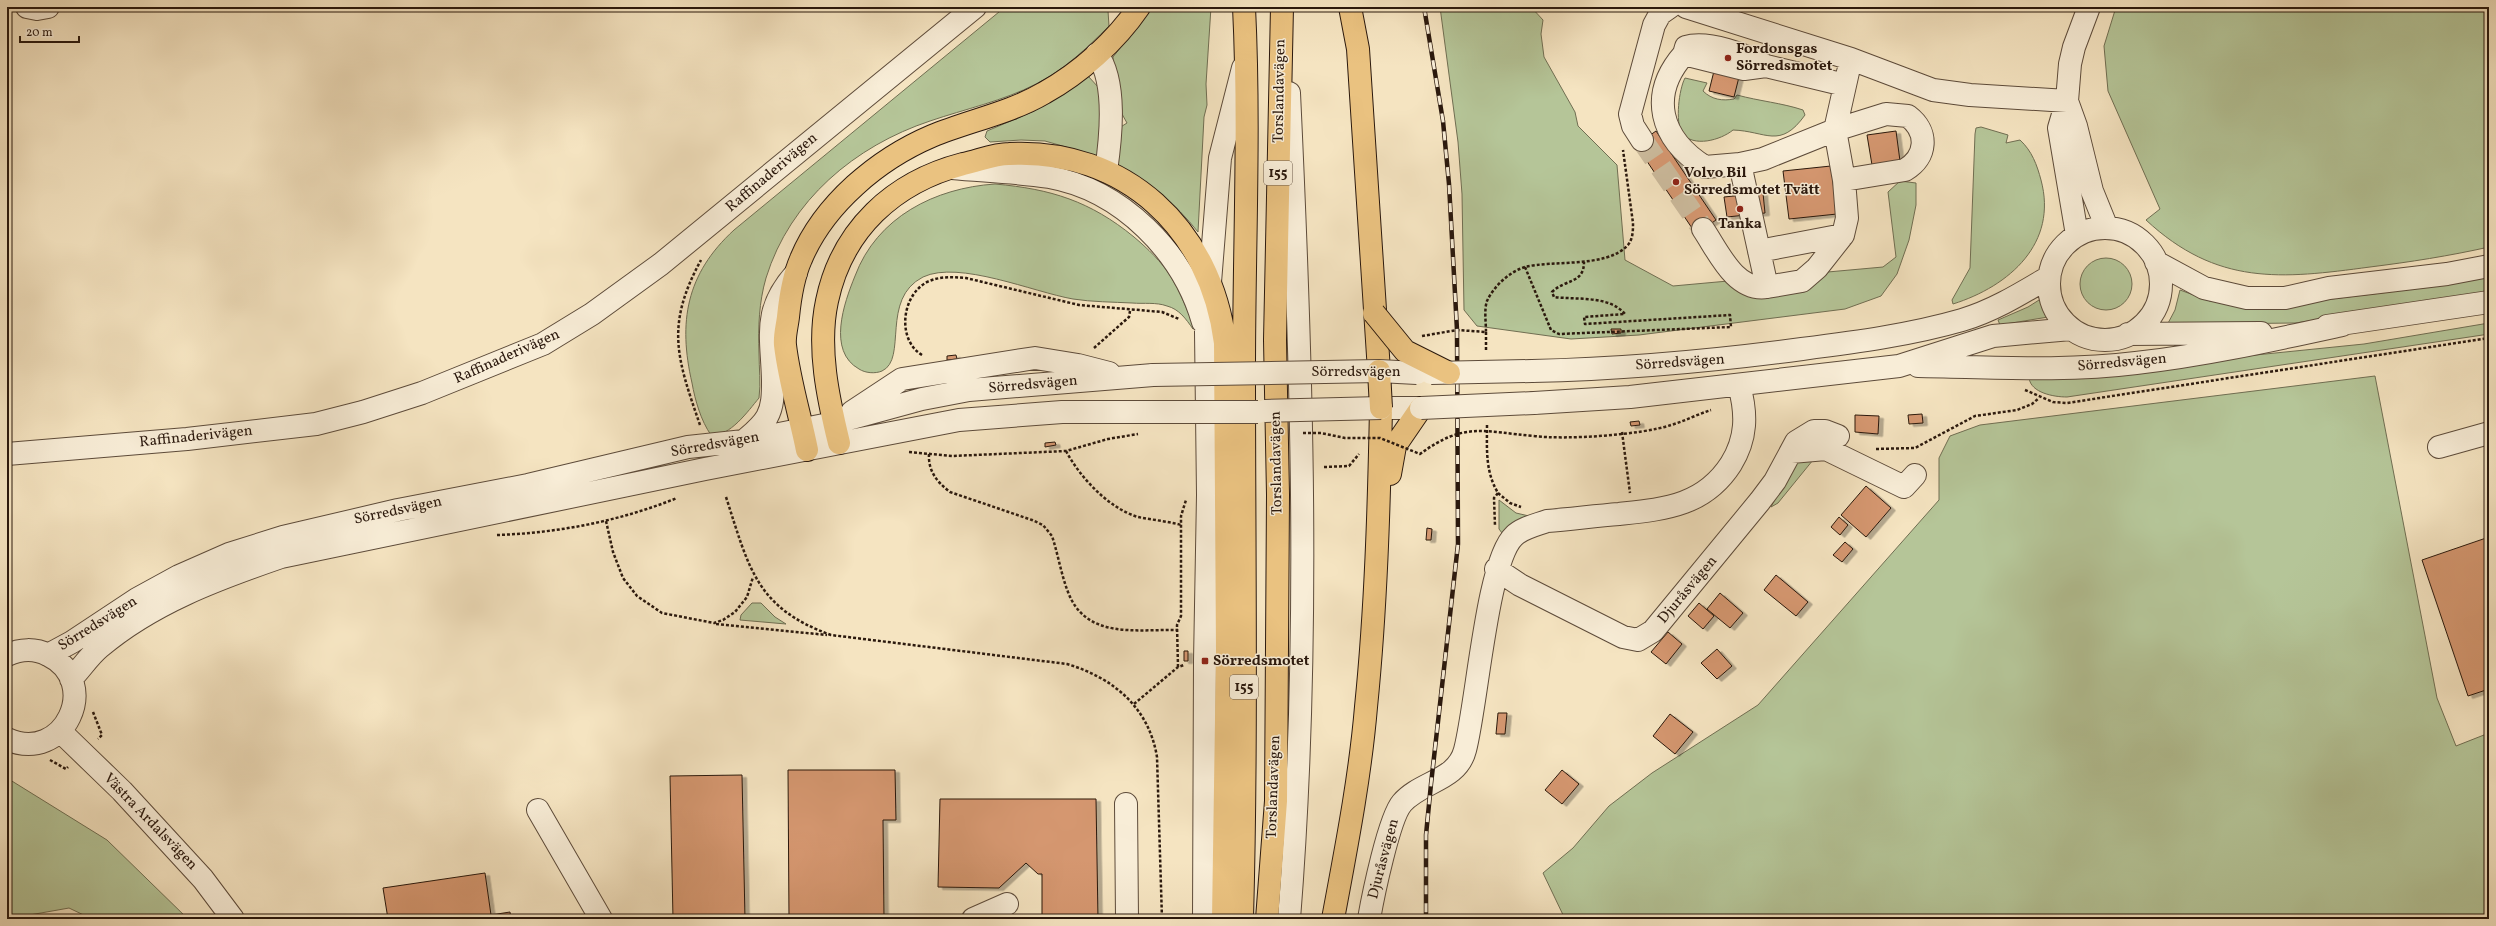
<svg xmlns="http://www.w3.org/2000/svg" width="2496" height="926" viewBox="0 0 2496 926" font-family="Vollkorn,serif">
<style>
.green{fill:#b5c598;stroke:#706e52}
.building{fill:#d5976f;stroke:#2a180d;filter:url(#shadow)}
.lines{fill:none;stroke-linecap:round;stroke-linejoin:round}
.minor-tunnel{stroke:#ccbb9d;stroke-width:22;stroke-dasharray:22 11;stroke-linecap:butt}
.minor-casing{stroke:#5d4b3a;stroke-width:24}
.major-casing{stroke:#2a180d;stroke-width:24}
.path{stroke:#2a180d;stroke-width:2.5;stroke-dasharray:3 2;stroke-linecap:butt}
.minor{stroke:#f8edd7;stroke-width:22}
.major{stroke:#eac280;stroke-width:22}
.rail-casing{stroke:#2a180d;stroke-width:4.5}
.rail{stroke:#f8edd7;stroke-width:3;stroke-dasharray:9;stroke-linecap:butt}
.minor-bridge-casing{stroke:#5d4b3a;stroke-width:24;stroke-linecap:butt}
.major-bridge-casing{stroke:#2a180d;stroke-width:24;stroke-linecap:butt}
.path-bridge{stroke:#2a180d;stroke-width:2.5;stroke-dasharray:3 2;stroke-linecap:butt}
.minor-bridge{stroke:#f8edd7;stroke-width:22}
.major-bridge{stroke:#eac280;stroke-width:22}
.poi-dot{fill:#8f2418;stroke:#f8edd7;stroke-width:1.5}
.labels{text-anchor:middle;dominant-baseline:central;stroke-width:3;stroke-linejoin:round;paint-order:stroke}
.shield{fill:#f8edd7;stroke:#68584a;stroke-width:1}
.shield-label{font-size:14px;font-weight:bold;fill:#2a180d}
.poi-label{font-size:15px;font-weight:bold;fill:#2a180d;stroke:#f8edd7;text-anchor:start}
.street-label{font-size:15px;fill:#2a180d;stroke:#f8edd7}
</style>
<defs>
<filter id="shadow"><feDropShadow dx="4.5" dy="2.5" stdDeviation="0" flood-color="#0004"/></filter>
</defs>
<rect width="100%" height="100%" fill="#f5e4c1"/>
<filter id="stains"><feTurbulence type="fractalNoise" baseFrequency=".005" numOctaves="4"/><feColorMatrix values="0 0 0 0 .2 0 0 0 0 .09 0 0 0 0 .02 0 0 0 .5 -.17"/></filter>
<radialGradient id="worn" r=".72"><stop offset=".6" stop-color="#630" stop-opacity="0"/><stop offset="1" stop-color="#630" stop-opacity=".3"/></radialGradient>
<!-- green -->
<path class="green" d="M1005,7H1116L1108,11L1109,26C1087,48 1064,70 1036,84C1003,101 965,109 930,121C855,146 790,200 766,278C759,302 758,327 759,353C759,368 761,383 759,398C748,411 730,437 711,435C701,421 695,400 692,383C678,322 686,274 734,230Z
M1152,7H1211L1206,84L1207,105L1204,117L1198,232C1175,203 1150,183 1118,165L1117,155L1119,128L1127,123L1117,105L1113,80V57Z
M1440,7H1531L1543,20L1541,34L1544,57L1575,112L1578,126L1617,165L1625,260L1673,286L1883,267L1896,257L1888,192L1900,181L1916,183V205L1909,240L1897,274L1881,296L1845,309L1639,335L1571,339L1477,326L1464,310L1462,194L1458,142Z
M2116,7H2489V247C2449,256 2410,262 2370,267C2281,279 2217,286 2146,220L2160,209L2108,91L2104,46Z
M1088,76L1099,88L1102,143L1097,156L1045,141L1021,140L990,142L985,137L987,131L1034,111Z
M1685,78L1707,83L1703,91C1712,100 1723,101 1734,99L1737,95C1759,101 1782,103 1803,110L1805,115C1780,150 1766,131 1733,130C1721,140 1693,148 1682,133C1675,122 1679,89 1685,78Z
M1981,127L2008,135L2006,143L2020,140C2032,151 2037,165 2041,180C2058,243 2010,286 1953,304L1952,300L1970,268L1975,134L1976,128Z
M995,184C1051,189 1090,201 1134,237C1147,248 1162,262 1171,277C1180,291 1186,308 1193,323V329C1186,319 1179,309 1167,306C1156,302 1144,304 1132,303C1113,302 1092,302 1073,299C1033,292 959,260 923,277C880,299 908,359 882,371C875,374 865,373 859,369C827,351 844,303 855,276C877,217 935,188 995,184Z
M2080 284a26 26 0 1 1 52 0a26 26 0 1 1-52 0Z
M2489,276V295L2295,323L2210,324L2166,327L2175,310L2180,290L2210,301L2265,307L2389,292Z
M2047,295L2054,316L2000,325L1998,320L2028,307Z
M2489,323V334L2476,336L2067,397C2054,397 2031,393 2029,378L2364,344Z
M2375,376L2437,698L2456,746L2489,733V919H1565L1543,873L1573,848L1609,806L1652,773L1758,705L1939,500V458L1950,436L1980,425Z
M1794,460H1813L1778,503L1771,507Z
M1499,500L1516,513L1529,516L1502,533L1499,529Z
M752,603H761L775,617L786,624L740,620L741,615Z
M7,778L107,840L188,919H92L69,908L7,919Z"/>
<!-- building -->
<path class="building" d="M1715,67L1740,73L1734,97L1709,91Z
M1656,131L1716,220L1696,234L1636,145Z
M1896,131L1900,161L1872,165L1867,135Z
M1831,166L1837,214L1789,219L1783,171Z
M1763,193L1765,213L1727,217L1724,197Z
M1611,329H1621V333L1612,334Z
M956,355L957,359L947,360V356Z
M1922,414L1923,423L1909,424L1908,415Z
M1855,415L1879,416L1878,434L1855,432Z
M1639,421L1640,425L1631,426L1630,422Z
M1055,442L1056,445L1045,447V443Z
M1866,486L1891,508L1866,537L1841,515Z
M1839,517L1848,525L1840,535L1831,527Z
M1427,528L1432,529L1431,540H1426Z
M2489,537V689L2468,696L2422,560Z
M1845,542L1853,549L1842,562L1833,555Z
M1776,575L1808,602L1796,616L1764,590Z
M1720,593L1743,613L1730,628L1707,609Z
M1699,603L1714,616L1703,629L1688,616Z
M1668,632L1682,644L1666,664L1651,652Z
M1717,649L1732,666L1717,679L1701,663Z
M1184,651H1188V661H1184Z
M1498,713H1507L1505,734H1496Z
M1670,714L1693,732L1675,754L1653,736Z
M788,770H895L896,820H883L884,919H789Z
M1562,770L1579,784L1562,804L1545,790Z
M742,775L745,919H673L670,776Z
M940,799H1096L1098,919H1042V874H1038L1026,863L999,888L938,887Z
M485,873L491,915L464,919H388L383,888Z
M510,912L511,919H464L491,915Z"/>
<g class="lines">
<!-- minor-tunnel -->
<path class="minor-tunnel" d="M1642,140L1703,229"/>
<!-- minor casing -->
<g class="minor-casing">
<path id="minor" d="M27,7L37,9L48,7
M1686,7L1851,59L1933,90L1970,95L2067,101
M1097,54C1117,82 1111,137 1106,171
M1684,54C1648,95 1660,139 1705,167L1740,164
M1766,66C1747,55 1707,40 1686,47L1684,54L1744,69L1766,66L1845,85
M2067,101L2076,126L2092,191L2107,228
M1835,130L1886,114L1908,116C1929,132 1927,157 1905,170L1844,180
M1835,130L1848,72
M1642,140L1633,126L1630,114L1654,25L1660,14L1670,7
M952,168C984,171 1017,172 1049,177C1122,190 1183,252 1203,322
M2049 284a56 56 0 1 1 112 0a56 56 0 1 1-112 0Z
M1703,229C1718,251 1735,292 1767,287L1802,281L1817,268L1843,235L1847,218L1844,180L1835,130L1763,159L1740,164L1767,287
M2077,235L2059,128L2067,101L2070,64L2074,47L2089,7
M1759,251L1843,235
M2156,262L2204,288L2247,298H2285L2329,288L2447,274L2489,266
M2327,326L2489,302
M2128,334L2261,333
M1918,366C1990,367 2064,372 2136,363C2206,355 2273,340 2342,325
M1532,371C1622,369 1712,361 1802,349C1856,342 1910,335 1962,320C1993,311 2022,293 2049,277
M1534,403L1630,397L1899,366L1993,336L2071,329
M1381,408H1421
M852,412L902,379L1035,358L1078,365L1109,373
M744,441C752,434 762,426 767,417C773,406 773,394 773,381C772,335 762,311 796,273
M2439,447L2489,433
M1791,452L1826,449L1904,487L1915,475
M7,454L187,439L316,424L363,412L422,393L543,344L592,314L661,264L975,7
M1496,569L1520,585L1623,637L1638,640L1653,631L1760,501L1775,481L1796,442L1814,431H1825L1838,436
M7,655C20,649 35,648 48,655C103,682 64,765 7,739
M48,655L72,642L137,599L179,576L229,554L283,537L398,510L528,485L688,447L744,441L834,423L922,399L969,390L1153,375
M71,679C81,669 89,656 100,647C152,603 217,579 281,557L705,469L959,420L1062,412H1154
M60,731L122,791L203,879L233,919
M1126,804L1127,919
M538,810L601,919
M973,919L1007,904
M1204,919L1205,661L1208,495L1206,332L1220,158L1243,68
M1289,919C1311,644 1302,368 1289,93
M1369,919C1373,896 1389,818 1402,803C1421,781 1457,781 1465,750C1477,705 1487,561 1514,536C1522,528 1536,525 1547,521C1571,519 1595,516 1619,514C1665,509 1704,506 1731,464C1747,438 1747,414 1739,385"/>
</g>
<!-- major casing -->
<g class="major-casing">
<path id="major" d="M1350,7L1358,49L1379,371
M839,443C828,398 817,347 827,301C842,229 894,182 963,164C978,161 994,154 1009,154C1125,148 1211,229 1225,343L1227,653L1223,919
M807,450C800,415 789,380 785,345C784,336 787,326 788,317C790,297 793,277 801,259C824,204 878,159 932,136C968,121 1010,113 1044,93C1080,73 1115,42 1139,7
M1390,474L1395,446L1421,408
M1242,919C1247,736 1244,552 1244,369C1244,248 1250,128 1244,7
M1267,919L1276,801L1278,495L1275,340L1282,7
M1333,919C1346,849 1360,778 1366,707C1376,608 1379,507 1381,408"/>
</g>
<!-- path -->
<path class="path" d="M1525,267L1551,330L1559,334L1731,327L1730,315L1585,324L1584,317L1625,314C1609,295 1576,300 1554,297L1552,292C1565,279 1584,284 1584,262
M1486,332V352
M1422,336L1457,330L1486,332C1486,323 1484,309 1487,301C1494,286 1509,272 1525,267C1552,260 1606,268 1627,246C1633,240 1633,231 1633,223L1623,150
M1094,348L1129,317L1130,311
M922,355C897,340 901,296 927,282C940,276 952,277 966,278L1079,305L1162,312L1179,319
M2025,390L2053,402L2067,403L2489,338
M700,425C677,358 665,326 701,260
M1487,425C1487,449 1485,471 1498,493L1494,498L1495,526
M1622,432L1630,493
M1534,436C1566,440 1641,435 1671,425C1685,421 1698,414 1711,410
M1876,449L1915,448L1975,416L2017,410L2032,404L2039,398
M1066,451C1080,477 1108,508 1138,517C1152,520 1167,521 1181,525
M909,452L952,456L1066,451L1108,439L1138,434
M929,454C928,471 937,482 950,492L1032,520L1043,525L1052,536C1058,554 1061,574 1068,592C1086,640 1137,629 1178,630
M1324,467L1349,466L1359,454
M1498,493L1510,503L1521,507
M726,497C749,568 756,608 831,635L1067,664C1114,678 1149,708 1157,757L1162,919
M606,521L613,552L623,578L637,596L662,613L714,623L723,620L735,612L747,597L753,577
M497,535C558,533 620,521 677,498
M716,624L827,635
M1178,667L1177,625L1181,616V516L1186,500
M1134,704L1178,667L1184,665
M93,712L102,735L98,739
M50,760L66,769L68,767"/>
<!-- minor -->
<use href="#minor" class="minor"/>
<!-- major -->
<use href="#major" class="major"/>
<!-- rail casing -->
<g class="rail-casing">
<path id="rail" d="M1424,7L1443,121L1449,184L1457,330L1458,544L1431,784L1426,835V919"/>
</g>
<!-- rail -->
<use href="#rail" class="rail"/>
<!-- minor-bridge casing -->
<g class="minor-bridge-casing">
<path id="minor-bridge" d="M1431,373L1532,371
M1153,375L1379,371L1417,373
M1421,408L1534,403
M1265,411L1381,408
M1154,412H1258"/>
</g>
<!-- major-bridge casing -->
<g class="major-bridge-casing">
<path id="major-bridge" d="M1374,313L1405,351L1449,373
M1379,371L1381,408"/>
</g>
<!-- path-bridge -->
<path class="path-bridge" d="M1303,433H1321L1345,438H1380L1420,454C1465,421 1484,432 1534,436"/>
<!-- minor-bridge -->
<use href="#minor-bridge" class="minor-bridge"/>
<!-- major-bridge -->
<use href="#major-bridge" class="major-bridge"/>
</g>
<!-- markers -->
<g class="poi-dot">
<circle cx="1728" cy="58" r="4"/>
<circle cx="1676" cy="182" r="4"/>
<circle cx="1740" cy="209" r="4"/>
<rect x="1201" y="657" width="8" height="8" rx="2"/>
</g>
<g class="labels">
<!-- shield labels -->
<g class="shield">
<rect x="1264" y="161" width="28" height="24" rx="3"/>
<rect x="1230" y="675" width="28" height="24" rx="3"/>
</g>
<g class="shield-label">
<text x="1278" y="173">155</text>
<text x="1244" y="687">155</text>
</g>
<!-- poi labels -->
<g class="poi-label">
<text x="1736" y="49">Fordonsgas<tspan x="1736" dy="17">Sörredsmotet</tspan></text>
<text x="1684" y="173">Volvo Bil<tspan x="1684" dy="17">Sörredsmotet Tvätt</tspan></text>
<text x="1740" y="224" text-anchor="middle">Tanka</text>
<text x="1213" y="661">Sörredsmotet</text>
</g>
<!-- street labels -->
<g class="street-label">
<text transform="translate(1280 91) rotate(-89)">Torslandavägen</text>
<text transform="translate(772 173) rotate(-40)">Raffinaderivägen</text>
<text transform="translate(507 357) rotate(-24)">Raffinaderivägen</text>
<text transform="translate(1680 363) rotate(-4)">Sörredsvägen</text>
<text transform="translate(2122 363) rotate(-5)">Sörredsvägen</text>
<text x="1356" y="372">Sörredsvägen</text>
<text transform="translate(1033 385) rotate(-5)">Sörredsvägen</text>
<text transform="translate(196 437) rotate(-6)">Raffinaderivägen</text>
<text transform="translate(715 445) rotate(-10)">Sörredsvägen</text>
<text transform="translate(1277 463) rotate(-91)">Torslandavägen</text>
<text transform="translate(398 511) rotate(-12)">Sörredsvägen</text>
<text transform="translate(1688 590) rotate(-50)">Djuråsvägen</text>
<text transform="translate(98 624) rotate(-32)">Sörredsvägen</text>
<text transform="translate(1274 787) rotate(-88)">Torslandavägen</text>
<text transform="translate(150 822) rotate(46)">Västra Ardalsvägen</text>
<text transform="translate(1384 859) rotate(-75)">Djuråsvägen</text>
</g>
</g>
<!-- margin -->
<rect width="2496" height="926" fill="none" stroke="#f5e4c1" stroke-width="24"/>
<rect x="8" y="8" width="2480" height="910" fill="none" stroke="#2a180d" stroke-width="2"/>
<rect x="12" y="12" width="2472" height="902" fill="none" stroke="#2a180d"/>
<!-- scale -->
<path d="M20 36v6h59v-6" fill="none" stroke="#2a180d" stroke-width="2"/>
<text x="26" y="36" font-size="12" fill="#2a180d" stroke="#f8edd7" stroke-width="3" paint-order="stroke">20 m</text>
<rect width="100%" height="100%" filter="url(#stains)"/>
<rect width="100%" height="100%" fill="url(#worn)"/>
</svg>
